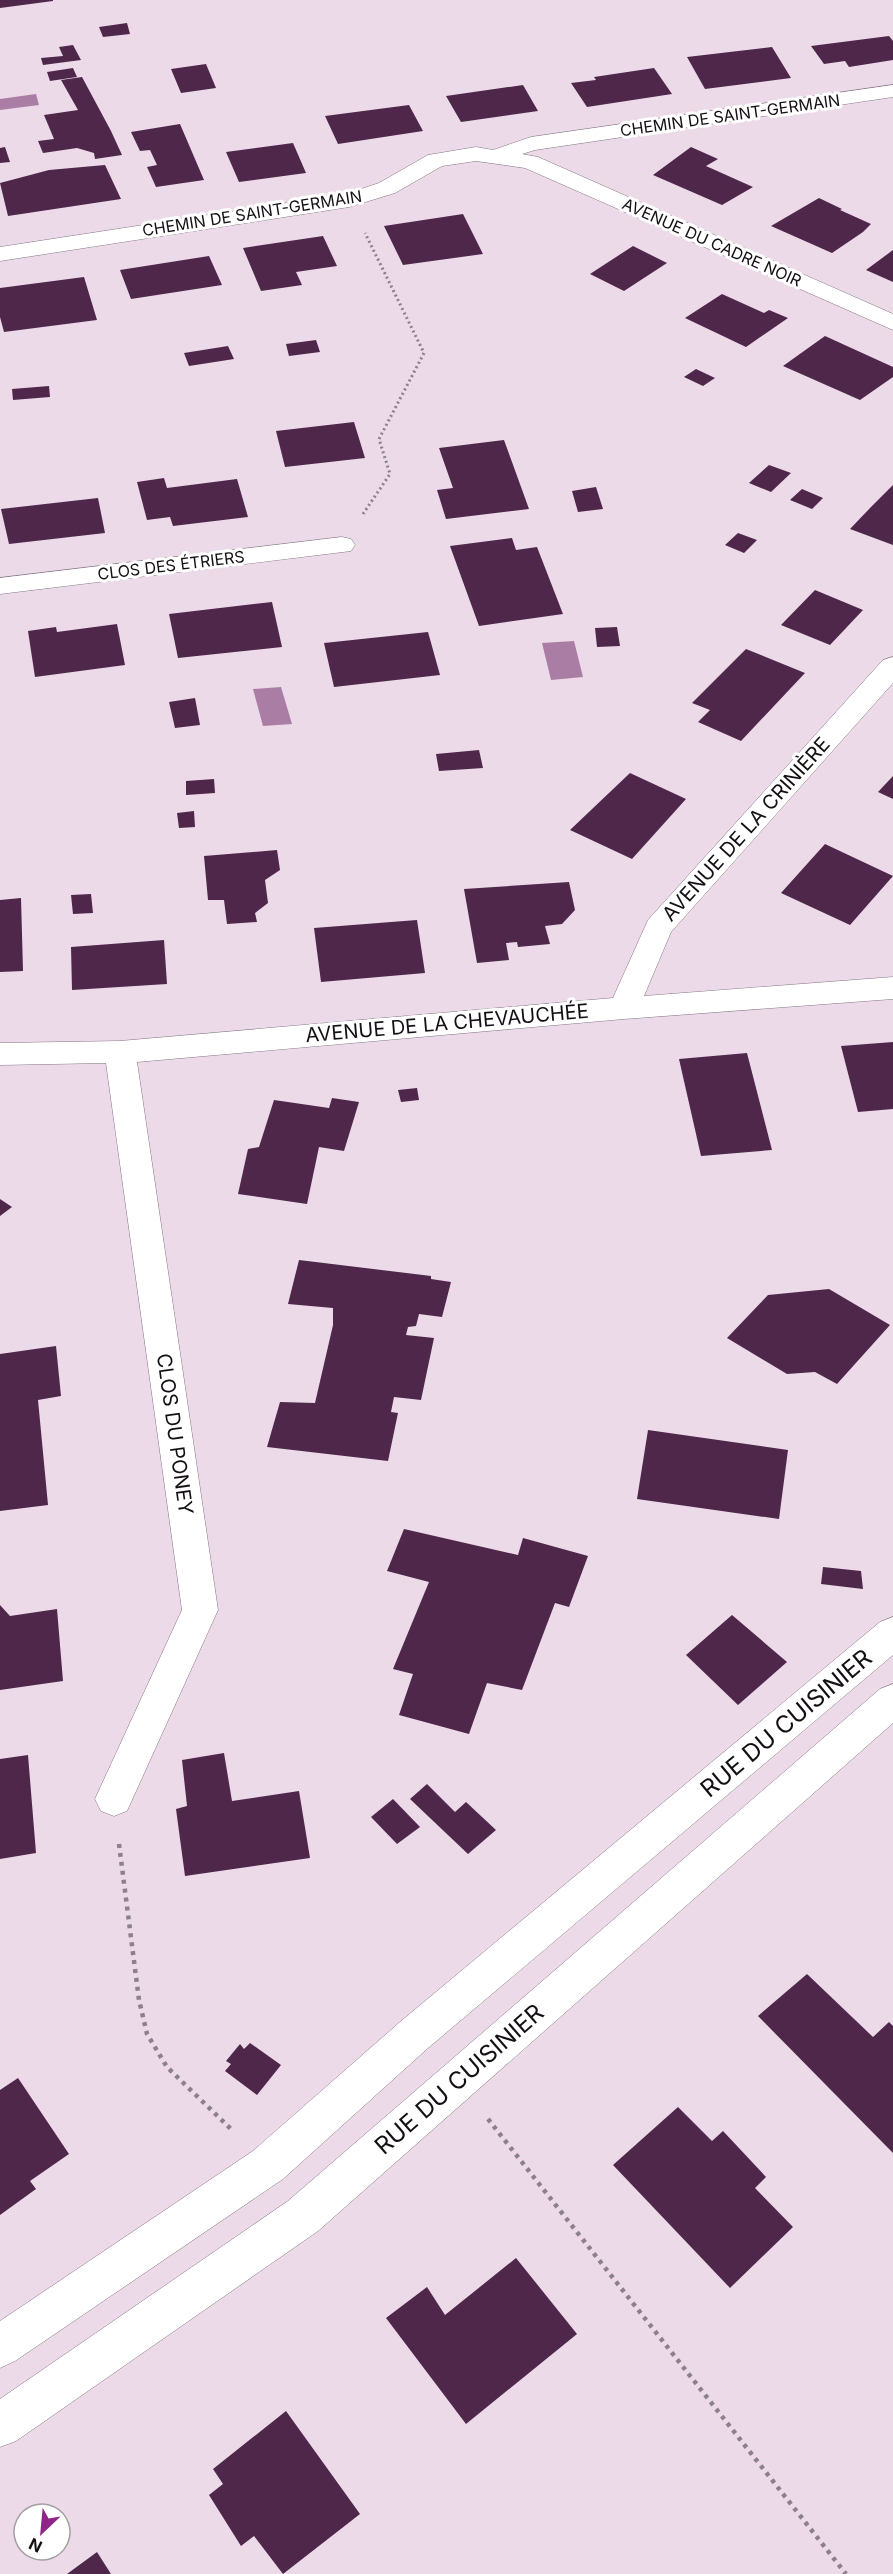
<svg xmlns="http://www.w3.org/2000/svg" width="893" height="2574" viewBox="0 0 893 2574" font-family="Inter,sans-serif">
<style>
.water{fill:#aa7da5}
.building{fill:#4e274b}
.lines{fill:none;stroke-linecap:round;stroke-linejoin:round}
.minor-casing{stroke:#857583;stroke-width:1}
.path-far1{stroke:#8c808b;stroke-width:3;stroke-dasharray:2 3;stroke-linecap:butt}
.path{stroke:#8c808b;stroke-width:4.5;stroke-dasharray:4 5;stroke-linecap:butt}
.minor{fill:#fff;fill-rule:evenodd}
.labels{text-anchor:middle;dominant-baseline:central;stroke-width:6;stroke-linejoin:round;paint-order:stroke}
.far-street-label{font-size:16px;fill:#140f14;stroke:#fff}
.street-label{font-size:20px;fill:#140f14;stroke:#fff}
.near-street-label{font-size:24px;fill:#140f14;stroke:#fff}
</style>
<rect width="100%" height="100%" fill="#ecdae9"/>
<!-- water -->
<path class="water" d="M36,94L39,105L0,110V99Z
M574,641L583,677L551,680L542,643Z
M281,687L292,724L263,726L253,689Z"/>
<!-- building -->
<path class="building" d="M0,0H53V1L0,8Z
M127,23L130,34L103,37L99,27Z
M889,36L893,41V60L849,67L845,61L824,64L811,46Z
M73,45L81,60L43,65L41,58L63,56L59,47Z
M772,47L791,78L705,89L687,57Z
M206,64L216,88L181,93L171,69Z
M73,68L77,77L50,81L47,72Z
M654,68L672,94L587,107L571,83L596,80L594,77Z
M82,77L111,131L122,155L95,159L94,153L77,148L43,153L38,141L54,139L44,115L78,110L61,80Z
M523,85L538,111L461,122L446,96Z
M409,105L423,131L338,144L325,116Z
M180,124L204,180L156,187L147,167L157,165L150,150L140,151L131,132Z
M293,143L306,173L239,182L226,152Z
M5,147L10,162L0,163V148Z
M691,147L718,159L706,166L753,187L722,205L653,175Z
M105,165L121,199L8,216L0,183L49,170Z
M819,198L842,209L840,210L871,224L863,232L832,253L771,226Z
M463,214L483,254L403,265L384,226Z
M323,236L337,266L296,272L302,285L261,291L243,248Z
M633,246L667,263L624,291L590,274Z
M893,250V282L866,270Z
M209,256L222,285L131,299L120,270Z
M84,277L97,320L4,332L0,317V288Z
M722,294L764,313L769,310L788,318L746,347L685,318Z
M825,336L893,367V377L860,400L783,366Z
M316,340L320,352L289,356L286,344Z
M228,346L234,359L189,366L184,353Z
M696,369L715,378L703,386L684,377Z
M49,386L50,397L13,400L12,389Z
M354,422L365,458L285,467L276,431Z
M504,440L529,509L446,519L437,490L453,488L439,448Z
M769,465L791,473L771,492L749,483Z
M164,478L167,488L237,479L248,517L173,526L170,517L147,520L137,482Z
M893,485V545L850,529L871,507Z
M596,487L603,509L578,512L572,491Z
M802,489L823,498L812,509L790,500Z
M98,498L105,533L9,544L1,509Z
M738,533L757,540L744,553L725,545Z
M512,538L516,550L537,547L563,614L479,626L450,546Z
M815,590L863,610L830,645L781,625Z
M272,602L282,647L178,658L169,614Z
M117,624L125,665L35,677L28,631L56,627L57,632Z
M617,627L620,646L597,647L595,628Z
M428,632L440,675L334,687L324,643Z
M746,649L805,673L741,741L698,722L710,710L692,703Z
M195,698L200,725L175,728L169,702Z
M479,750L483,768L439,771L436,754Z
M630,773L686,799L632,859L570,830Z
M893,776V799L878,792Z
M214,779L215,793L186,795V781Z
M194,811L195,827L179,828L177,813Z
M825,844L893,876L850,925L781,893Z
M277,850L280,870L265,880L268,903L255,913L257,922L227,924L224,900H208L204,856Z
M569,882L575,910L562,924L545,926L550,944L518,947L517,942L506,943L509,960L477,963L464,889Z
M91,894L93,913L73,914L71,895Z
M21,898L23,971L0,972V900Z
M417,920L425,973L321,982L314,928Z
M164,940L167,984L72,990L71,947Z
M893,1042V1109L858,1112L841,1046Z
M747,1053L772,1150L701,1156L679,1059Z
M417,1088L419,1100L401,1102L398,1090Z
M332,1098L359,1102L344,1151L319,1147L307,1204L238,1194L248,1149L259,1147L274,1100L329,1108Z
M0,1199L12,1207L0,1216Z
M299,1260L431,1276V1279L451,1282L442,1317L419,1314L416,1326L408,1327L406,1335L434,1338L421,1400L394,1397L391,1412L398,1413L388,1461L267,1447L280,1402L315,1403L333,1325V1308L288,1304Z
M829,1289L890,1325L837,1384L815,1372L787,1374L727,1338L768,1295Z
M56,1346L61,1396L38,1400L48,1505L0,1511V1354Z
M648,1430L788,1450L779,1519L637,1499Z
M404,1529L518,1555L523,1538L588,1556L569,1607L555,1603L522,1690L487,1683L469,1734L399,1715L413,1674L393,1669L429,1582L387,1571Z
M823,1567L861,1571L863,1589L821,1584Z
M0,1605L10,1616L57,1609L63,1681L0,1690Z
M732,1615L787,1662L738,1705L686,1655Z
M224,1753L232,1801L299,1791L310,1858L185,1876L176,1809L187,1806L182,1760Z
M28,1755L36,1853L0,1859V1759Z
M427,1784L455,1812L466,1802L496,1830L468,1854L410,1799Z
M393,1799L420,1827L397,1844L371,1817Z
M807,1974L873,2037L889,2022L893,2026V2153L758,2016Z
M250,2043L281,2065L257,2095L225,2071L231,2064L226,2061L240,2044L244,2049Z
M18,2078L69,2154L30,2181L36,2189L0,2215V2090Z
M678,2107L712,2141L723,2131L766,2177L755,2188L793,2227L730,2288L613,2165Z
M516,2258L577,2334L466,2424L386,2318L427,2287L445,2315Z
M286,2411L360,2514L283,2574L254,2536L241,2546L209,2495L223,2484L213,2469Z
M97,2552L111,2574H67Z"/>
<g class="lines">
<!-- minor casing -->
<g class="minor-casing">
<path id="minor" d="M893,85V97L535,150L522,154L538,157L893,314V330L525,168L476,161L442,166L395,193L349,207L0,261V247L346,194L379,183L428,155L476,147L493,150L531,137Z
M342,537L351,539L355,545L351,551L0,594V578Z
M893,657V683L671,932L644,996L893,977V999L624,1019L137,1062L218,1610L127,1811L114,1816L101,1811L95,1799L182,1610L106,1063L0,1065V1043L120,1041L613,998L648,920L883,660Z
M893,1617V1655L428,2048L283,2179L15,2361L0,2368V2321L253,2151L400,2022L880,1622Z
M893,1684V1723L318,2231L16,2441L0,2447V2399L288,2201L880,1689Z"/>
</g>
<!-- path-far1 -->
<path class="path-far1" d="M363,514L390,474L379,439L424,353L365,233"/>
<!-- path -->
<path class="path" d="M119,1844L139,2000L147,2034L167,2067L231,2129
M488,2119L846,2574"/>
<!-- minor -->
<use href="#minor" class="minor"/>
</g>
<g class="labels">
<!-- far-street labels -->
<g class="far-street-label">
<text transform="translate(730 115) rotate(-8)">CHEMIN DE SAINT-GERMAIN</text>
<text transform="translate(252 213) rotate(-9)">CHEMIN DE SAINT-GERMAIN</text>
<text transform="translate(712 242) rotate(24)">AVENUE DU CADRE NOIR</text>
<text transform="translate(171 565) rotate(-7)">CLOS DES ÉTRIERS</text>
</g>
<!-- street labels -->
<g class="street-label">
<text transform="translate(746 829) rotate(-48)">AVENUE DE LA CRINIÈRE</text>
<text transform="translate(447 1023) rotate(-5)">AVENUE DE LA CHEVAUCHÉE</text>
<text transform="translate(175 1434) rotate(82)">CLOS DU PONEY</text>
</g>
<!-- near-street labels -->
<g class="near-street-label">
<text transform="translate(786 1723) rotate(-40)">RUE DU CUISINIER</text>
<text transform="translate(459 2079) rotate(-41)">RUE DU CUISINIER</text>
</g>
</g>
<!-- north arrow -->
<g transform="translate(42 2532) rotate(206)"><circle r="28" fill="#ffffff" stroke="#a19fa1" stroke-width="1.5"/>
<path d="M0-4.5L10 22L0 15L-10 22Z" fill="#8f2589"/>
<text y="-9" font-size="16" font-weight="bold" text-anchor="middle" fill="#140f14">N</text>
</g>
</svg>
